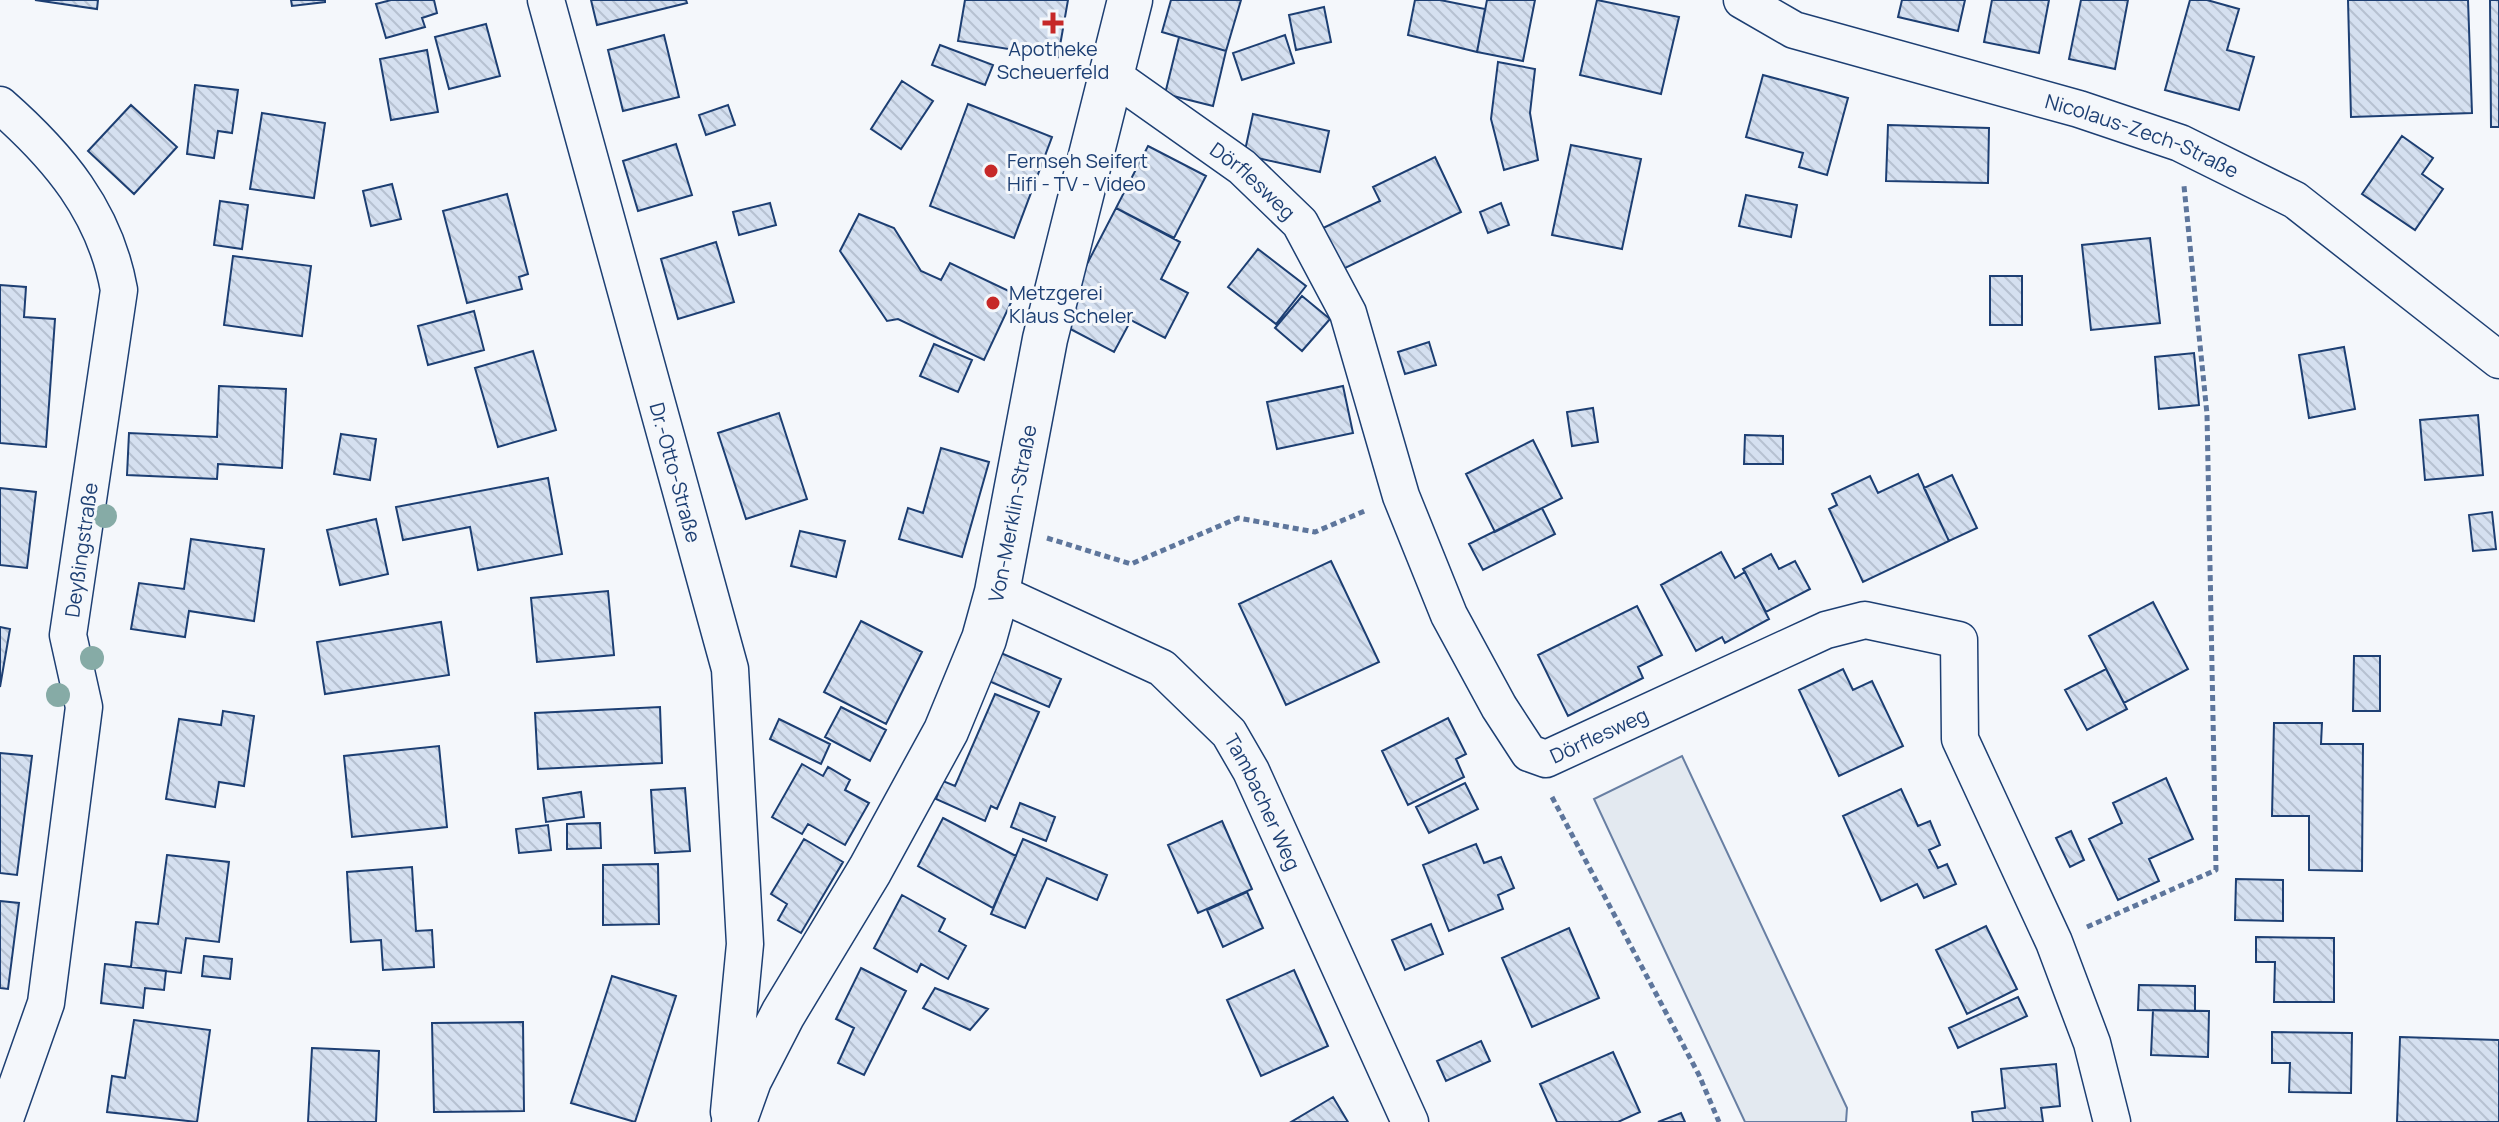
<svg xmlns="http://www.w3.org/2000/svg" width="2499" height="1122" viewBox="0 0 2499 1122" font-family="Manrope,sans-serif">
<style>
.grass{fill:#e3e9f0;stroke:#687fa3;stroke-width:2}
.building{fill:url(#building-back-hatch);stroke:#1d3f73;stroke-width:2}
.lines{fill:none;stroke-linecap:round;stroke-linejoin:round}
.street-casing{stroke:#1d3f73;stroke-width:39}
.secondary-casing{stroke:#1d3f73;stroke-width:47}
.path{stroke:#5e769c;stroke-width:5;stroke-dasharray:6 4;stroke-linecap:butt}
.street{stroke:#f4f7fb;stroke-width:36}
.secondary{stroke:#f4f7fb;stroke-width:44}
.tree{fill:#86aba6}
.poi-dot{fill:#c62828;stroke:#f4f7fb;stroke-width:3}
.labels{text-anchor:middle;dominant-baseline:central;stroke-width:6;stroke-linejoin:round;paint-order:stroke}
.poi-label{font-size:20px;fill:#1d3f73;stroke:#f4f7fb;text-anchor:start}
.street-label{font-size:20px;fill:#1d3f73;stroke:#f4f7fb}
</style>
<defs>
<pattern id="building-back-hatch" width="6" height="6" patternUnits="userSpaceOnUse" patternTransform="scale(2)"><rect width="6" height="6" fill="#d5e0f0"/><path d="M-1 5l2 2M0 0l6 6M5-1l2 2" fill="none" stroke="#b6c1d1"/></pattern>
</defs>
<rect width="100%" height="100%" fill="#f4f7fb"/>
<!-- grass -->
<path class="grass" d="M1682,756L1847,1108L1846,1122H1745L1594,799Z"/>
<!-- building -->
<path class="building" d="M35,0H98L97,9Z
M291,0H325V2L292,6Z
M391,0H434L437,13L422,18L425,27L386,38L376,4Z
M591,0H686L687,3L597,25Z
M965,0H1068L1058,57L958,41Z
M1171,0H1241L1226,51L1162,32Z
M1415,0H1440L1485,9L1477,52L1408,35Z
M1487,0H1535L1523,61L1477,52Z
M1597,0L1679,17L1661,94L1580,75Z
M1902,0H1965L1958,31L1898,17Z
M1992,0H2049L2039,53L1984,42Z
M2081,0H2128L2115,69L2069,59Z
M2190,0H2207L2239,9L2227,50L2254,57L2239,110L2165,90Z
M2348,0H2468L2472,113L2351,117Z
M2490,0H2499V127H2491Z
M1324,7L1331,42L1296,50L1289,15Z
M486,24L500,76L449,89L435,37Z
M664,35L679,97L623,111L608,50Z
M1285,35L1294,63L1242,80L1233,53Z
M1179,37L1226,51L1213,106L1165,94Z
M940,45L993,65L985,85L932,65Z
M427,50L438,112L391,120L380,59Z
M1498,62L1535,69L1530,113L1538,160L1504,170L1491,119Z
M1763,75L1848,98L1827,175L1799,167L1803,153L1746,137Z
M902,81L933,101L901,149L871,129Z
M195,85L238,90L232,133L218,131L214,158L187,154Z
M968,104L1052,137L1014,238L930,206Z
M131,105L177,147L134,194L88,151Z
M728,105L735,125L706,135L699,115Z
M262,113L325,123L314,198L250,189Z
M1253,114L1329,131L1320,172L1244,155Z
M1888,125L1989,128L1988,183L1886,181Z
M2402,136L2433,158L2422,174L2443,189L2415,230L2362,194Z
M676,144L692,195L638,211L623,161Z
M1571,145L1641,159L1622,249L1552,235Z
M1148,146L1206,176L1174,238L1116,208Z
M1435,157L1461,212L1341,270L1321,229L1380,201L1373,187Z
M392,184L401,219L371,226L363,191Z
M507,194L528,274L519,277L522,289L467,303L443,211Z
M1746,195L1797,205L1791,237L1739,226Z
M220,201L248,205L242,249L214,245Z
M770,203L776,225L739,235L733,212Z
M1501,203L1509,225L1488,233L1480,212Z
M1116,208L1180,242L1161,279L1188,293L1165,338L1131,320L1114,352L1057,322Z
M859,214L894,228L921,271L941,280L950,263L1015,294L984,360L898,319L887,321L840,251Z
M2150,238L2160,323L2091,330L2082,245Z
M716,242L734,302L678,319L661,259Z
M1258,249L1306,286L1276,324L1228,287Z
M233,256L311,266L302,336L224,325Z
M1990,276H2022V325H1990Z
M0,285L26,287L24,317L55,319L46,447L0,443Z
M1302,296L1330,319L1302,351L1275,328Z
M474,311L484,350L428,365L418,326Z
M1429,342L1436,365L1405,374L1398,352Z
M934,344L972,360L958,392L920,376Z
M2344,347L2355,409L2309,418L2299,355Z
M533,351L556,430L498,447L475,368Z
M2194,353L2199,405L2159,409L2155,357Z
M219,386L286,389L282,468L218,464L217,479L127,475L129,433L217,437Z
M1343,386L1353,433L1277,449L1267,402Z
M1593,408L1598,442L1572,446L1567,412Z
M779,413L807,499L746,519L718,433Z
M2478,415L2483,475L2425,480L2420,420Z
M341,434L376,439L370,480L334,474Z
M1745,435L1783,436V464H1744Z
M1533,440L1562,498L1495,532L1466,474Z
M941,448L989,462L962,557L899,539L908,508L923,513Z
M1918,474L1949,541L1863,582L1829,509L1837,505L1832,494L1870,476L1878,493Z
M1952,475L1977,528L1949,541L1924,488Z
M548,478L562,554L478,570L470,527L403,540L396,507Z
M0,488L36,492L27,568L0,565Z
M1542,508L1555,534L1483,570L1469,544Z
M2492,512L2496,549L2473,551L2469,515Z
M376,519L388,574L340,585L327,530Z
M800,531L845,541L836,577L791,566Z
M191,539L264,549L254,621L189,611L185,637L131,629L139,583L184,589Z
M1721,552L1735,578L1745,572L1769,619L1725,643L1722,637L1696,651L1661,585Z
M1771,554L1779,569L1795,561L1810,589L1766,612L1743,569Z
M1331,561L1379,662L1286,705L1239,604Z
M608,591L614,655L537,662L531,598Z
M2153,602L2188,669L2124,703L2089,636Z
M1637,606L1662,655L1638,667L1643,678L1568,716L1538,655Z
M861,621L922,652L886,724L824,692Z
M441,622L449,675L325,694L317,642Z
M0,627L10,629L0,687Z
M994,650L1061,679L1049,707L982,678Z
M2354,656H2380V711H2353Z
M1843,669L1853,690L1872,681L1903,746L1839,776L1799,690Z
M2106,669L2127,709L2087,730L2065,690Z
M995,694L1039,712L997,809L991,806L985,821L936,799L943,781L955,786Z
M660,707L662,763L538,769L535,713Z
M841,707L886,730L870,761L825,737Z
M223,711L254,716L244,786L219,782L215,807L166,799L179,719L221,725Z
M1448,718L1466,754L1456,759L1464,777L1408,805L1382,751Z
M779,719L830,744L821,764L770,739Z
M2274,723H2322L2321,744H2363L2362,871L2309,870V816H2272Z
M439,746L447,827L352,837L344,756Z
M0,753L32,756L17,875L0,873Z
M802,764L823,776L828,767L850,780L845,790L869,803L845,845L808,824L802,834L772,817Z
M2166,778L2193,839L2149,859L2159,881L2118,900L2089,839L2122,823L2113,803Z
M1465,783L1478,809L1429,833L1416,807Z
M685,788L690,851L655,853L651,790Z
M1901,789L1918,826L1930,821L1940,845L1929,850L1938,868L1947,864L1956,884L1924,898L1917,884L1881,901L1843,816Z
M581,792L584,817L546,822L543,798Z
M1020,803L1055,817L1046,841L1011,827Z
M943,818L1016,856L993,908L918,866Z
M1222,821L1252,889L1198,913L1168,845Z
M600,823L601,848L567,849V824Z
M548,825L551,850L519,853L516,829Z
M2071,831L2084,860L2070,867L2056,838Z
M804,839L843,862L801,933L778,920L787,904L771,894Z
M1023,839L1107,875L1097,900L1047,878L1025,928L991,914Z
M1476,844L1484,863L1501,857L1514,888L1498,895L1503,909L1449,931L1423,865Z
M167,855L229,862L219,942L186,938L181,973L131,967L136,922L158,924Z
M658,864L659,924L603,925V865Z
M412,867L416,931L432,930L434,967L383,970L381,940L351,942L347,872Z
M2236,879L2283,880V921L2235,920Z
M1247,892L1263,928L1223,947L1207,910Z
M902,895L945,919L939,931L966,946L948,979L921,964L917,972L874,948Z
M0,901L19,903L8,989L0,988Z
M1431,924L1443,954L1405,970L1392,940Z
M1986,926L2017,989L1967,1014L1936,950Z
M1569,928L1599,998L1532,1027L1502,958Z
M2256,937L2334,938V1002H2274L2275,962H2256Z
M204,956L232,959L230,979L202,976Z
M105,964L166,971L164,990L145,988L143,1008L101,1003Z
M861,968L906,991L864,1075L838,1063L854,1028L836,1019Z
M1294,970L1328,1046L1261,1076L1227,1000Z
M612,976L676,996L635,1122L571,1103Z
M2139,985L2195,986V1011L2138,1010Z
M935,988L988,1009L970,1030L923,1008Z
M2018,997L2027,1016L1958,1048L1949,1028Z
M2153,1010L2209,1011L2208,1057L2151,1055Z
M134,1020L210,1030L197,1122L107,1112L112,1076L125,1078Z
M523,1022L524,1111L434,1112L432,1023Z
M2272,1032L2352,1033L2351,1093L2289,1092L2290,1063H2272Z
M2400,1037L2499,1040V1122H2397Z
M1481,1041L1490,1061L1446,1081L1437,1061Z
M312,1048L379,1051L376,1122H308Z
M1613,1052L1640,1112L1618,1122H1557L1540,1084Z
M2056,1064L2060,1106L2041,1108L2043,1122H1973L1972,1112L2005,1108L2001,1069Z
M1333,1097L1348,1122H1291Z
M1681,1113L1685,1122H1658Z"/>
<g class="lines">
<!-- street casing -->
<g class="street-casing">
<g id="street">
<path id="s1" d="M546,0L730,669L745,944L729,1112"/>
<path id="s2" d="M1742,0L1794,30L2079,109L2180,143L2295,200L2499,360"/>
<path id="s3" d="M1109,73L1242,167L1300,223L1348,313L1401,496L1449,615L1499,707L1529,753L1546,759L1826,630L1865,620L1959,640L1960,739L2054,942L2092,1043L2112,1122"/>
<path d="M0,105C58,156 105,211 119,290L68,635L84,707L46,1003L4,1122"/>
<path id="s4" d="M997,592L1162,668L1229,733L1251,771L1410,1122"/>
</g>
</g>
<!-- secondary casing -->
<g class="secondary-casing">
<g id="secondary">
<path id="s5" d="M734,1122L749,1080L783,1014L870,870L946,731L984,639L997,592L1045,339L1130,0"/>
</g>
</g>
<!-- path -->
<path class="path" d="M1047,538L1131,564L1238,518L1315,532L1367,510
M1552,797L1699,1075L1719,1122
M2087,927L2216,870L2207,414L2184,186"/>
<!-- street -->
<use href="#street" class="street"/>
<!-- secondary -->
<use href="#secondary" class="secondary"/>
</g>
<!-- trees -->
<g class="tree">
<circle cx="105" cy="516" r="12"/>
<circle cx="92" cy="658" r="12"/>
<circle cx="58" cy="695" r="12"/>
</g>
<!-- markers -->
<g class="poi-dot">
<path d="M1049 11h8v8h8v8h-8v8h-8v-8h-8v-8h8z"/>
<circle cx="991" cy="171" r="8"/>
<circle cx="993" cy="303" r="8"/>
</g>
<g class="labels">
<!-- poi labels -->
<g class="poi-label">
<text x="1053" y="48" text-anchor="middle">Apotheke<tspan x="1053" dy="23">Scheuerfeld</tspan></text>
<text x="1007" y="160">Fernseh Seifert<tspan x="1007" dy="23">Hifi - TV - Video</tspan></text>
<text x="1009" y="292">Metzgerei<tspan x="1009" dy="23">Klaus Scheler</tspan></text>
</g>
<!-- street labels -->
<g class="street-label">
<text stroke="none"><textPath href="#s2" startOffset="424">Nicolaus-Zech-Straße</textPath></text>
<text stroke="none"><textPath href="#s3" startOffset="180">Dörflesweg</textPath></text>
<text stroke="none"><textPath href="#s1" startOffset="490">Dr.-Otto-Straße</textPath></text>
<text stroke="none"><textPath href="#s5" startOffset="674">Von-Merklin-Straße</textPath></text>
<text transform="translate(81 550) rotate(-82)">Deyßingstraße</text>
<text stroke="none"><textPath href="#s3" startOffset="900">Dörflesweg</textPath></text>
<text stroke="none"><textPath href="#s4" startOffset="352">Tambacher Weg</textPath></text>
</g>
</g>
</svg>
